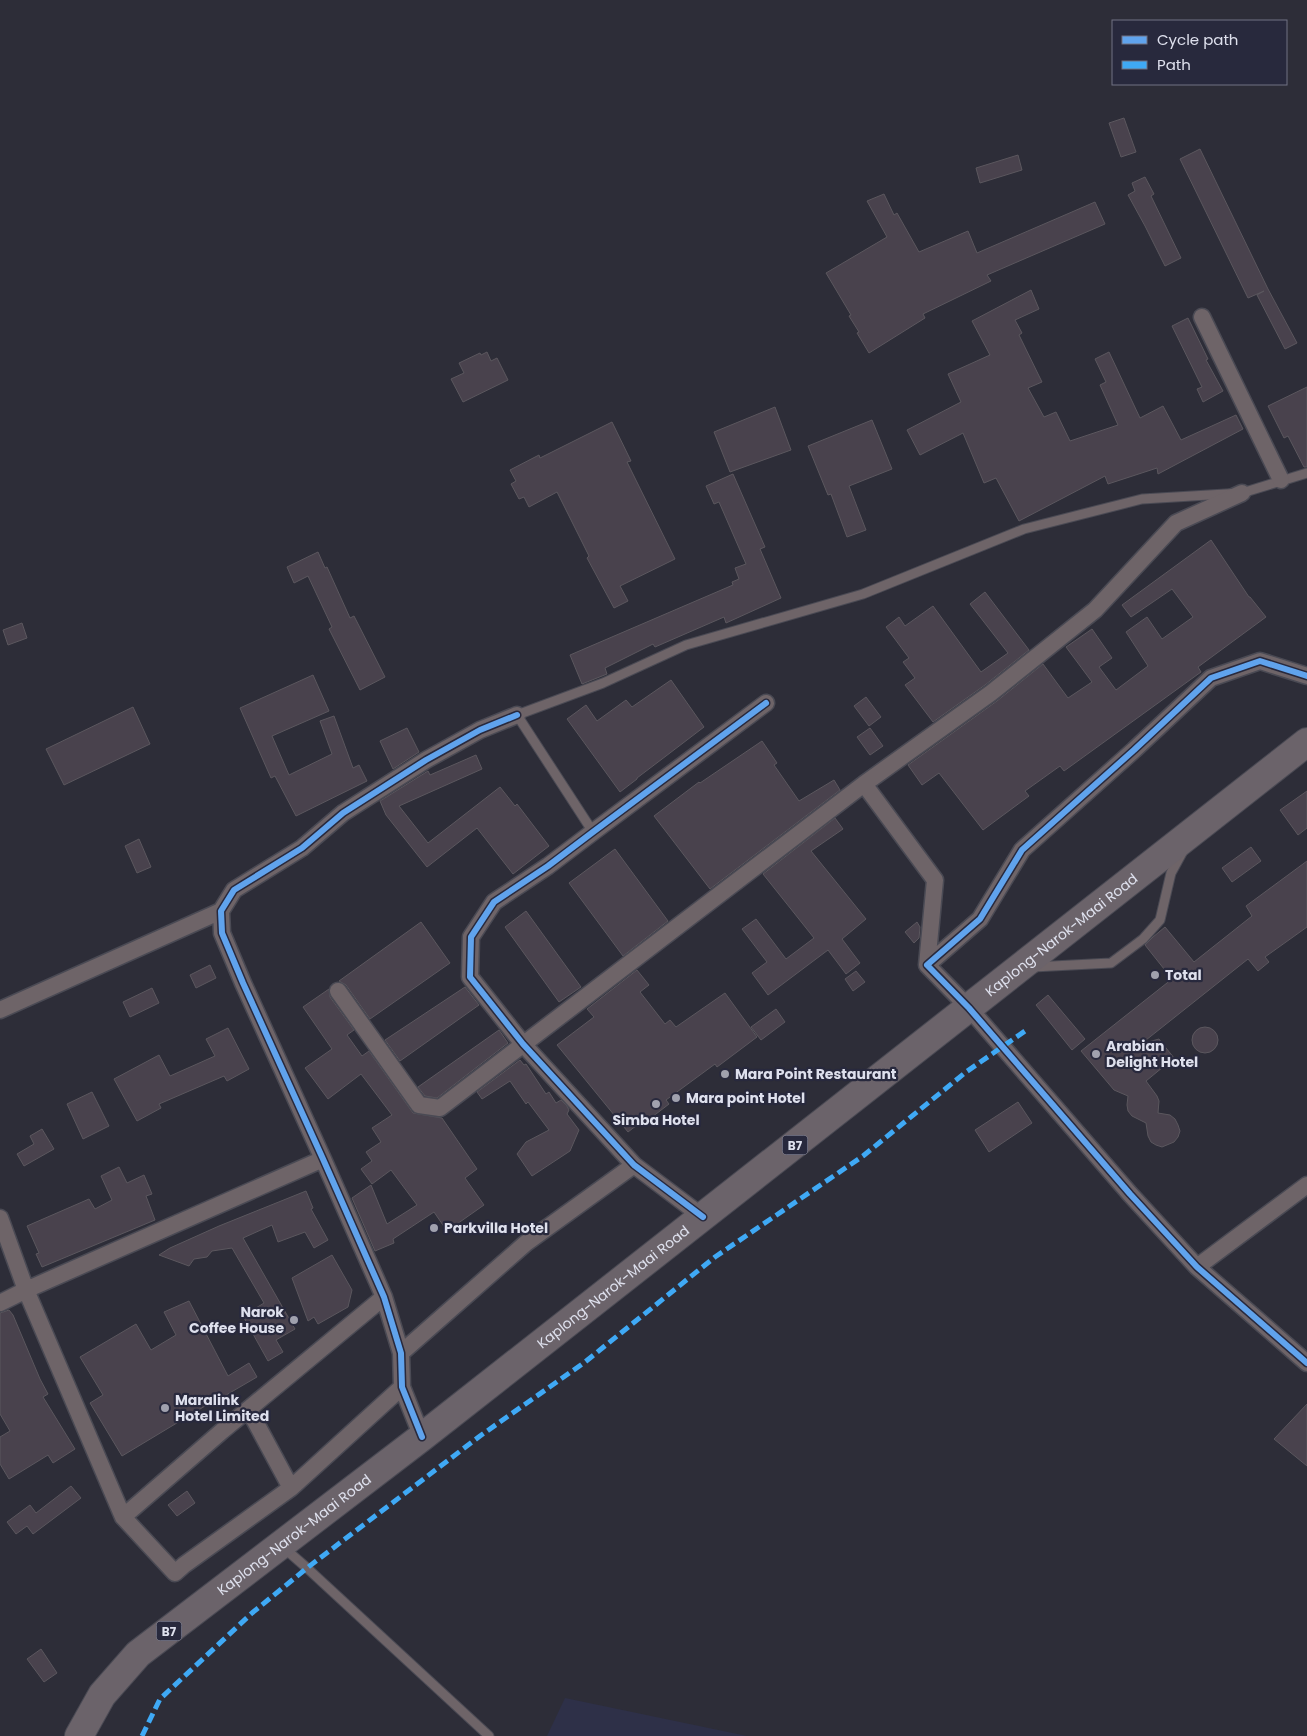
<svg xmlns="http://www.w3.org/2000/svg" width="1307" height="1736" viewBox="0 0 1307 1736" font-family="Poppins,sans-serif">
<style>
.built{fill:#2e3048}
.building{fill:#49424d;stroke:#5b575e}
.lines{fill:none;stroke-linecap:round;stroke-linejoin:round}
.service-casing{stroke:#4a4a54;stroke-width:11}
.minor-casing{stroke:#4a4a54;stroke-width:19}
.trunk-casing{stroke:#4a4a54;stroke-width:30}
.service{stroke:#6e6468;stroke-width:9}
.minor{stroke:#6e6468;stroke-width:16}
.trunk{stroke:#6b636a;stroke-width:28}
.quiet{stroke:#3fa9f5;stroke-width:5;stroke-dasharray:10 5;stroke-linecap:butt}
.cycleway-casing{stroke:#28293d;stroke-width:9}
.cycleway{stroke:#60a3ed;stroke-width:6}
.poi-dot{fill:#a0a1ae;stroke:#28293d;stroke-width:2}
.labels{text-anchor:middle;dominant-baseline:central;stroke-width:4.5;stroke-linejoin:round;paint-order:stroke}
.shield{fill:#28293d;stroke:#a7a9b8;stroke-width:1}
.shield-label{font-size:12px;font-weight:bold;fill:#dee0ed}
.street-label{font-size:14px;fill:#dee0ed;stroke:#28293d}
.poi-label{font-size:14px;font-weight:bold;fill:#dee0ed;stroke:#28293d;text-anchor:start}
</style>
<rect width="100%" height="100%" fill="#2d2d38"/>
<!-- built -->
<path class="built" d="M565,1698L747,1736H547Z"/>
<!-- building -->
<path class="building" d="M1124,118L1136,152L1121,157L1109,123Z
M1200,149L1268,289L1297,343L1285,349L1257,295L1264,291L1248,298L1180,159Z
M1018,155L1022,170L980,183L976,168Z
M1145,177L1154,194L1151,196L1181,258L1165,266L1145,226L1128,195L1135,191L1132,183Z
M884,194L894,215L897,213L919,252L968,231L977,253L1095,202L1105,224L987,275L991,281L923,314L925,318L869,353L857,333L859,332L849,316L851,315L826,273L887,237L867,201Z
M1031,290L1039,309L1015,320L1022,333L1019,335L1042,382L1028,388L1044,417L1056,412L1070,441L1118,425L1100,385L1106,382L1095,359L1109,352L1140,418L1163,406L1181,440L1236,415L1243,429L1158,474L1157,468L1108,484L1105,476L1019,521L996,478L984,483L963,433L920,455L907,430L961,402L948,374L990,355L972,321Z
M1188,318L1208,359L1206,360L1223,391L1203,402L1197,389L1202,387L1172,326Z
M487,352L491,361L497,358L508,380L463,402L451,379L464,373L459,363L480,353L481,355Z
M1307,387V467H1304L1288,436L1284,438L1268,406Z
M775,407L791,450L730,472L714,432Z
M872,420L892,469L849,486L866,530L847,537L831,494L828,495L808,446Z
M612,422L631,461L627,462L675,559L620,586L628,601L614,608L587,558L589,556L557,492L529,507L524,497L519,499L511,484L516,481L510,470L539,455L540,458Z
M733,474L765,547L760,549L781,598L726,623L724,617L655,647L653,644L605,668L607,674L582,684L570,655L733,585L732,582L739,579L735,568L746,564L719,502L714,504L706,486Z
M1211,540L1249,597H1250L1266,617L1198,667L1201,672L1064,771L1060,766L1025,791L1029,796L983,830L939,773L922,785L908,765L997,701L1043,664L1068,698L1092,682L1066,647L1092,629L1112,658L1099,667L1116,690L1148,666L1126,632L1147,617L1162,639L1193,617L1172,589L1131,617L1122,605Z
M318,552L325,568L327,567L350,618L354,616L385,677L360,690L329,629L332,627L308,576L294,583L287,567Z
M985,592L1029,650L985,685L933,722L905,685L915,678L903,662L909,658L886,627L899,617L905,626L933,606L981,672L1008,653L970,604Z
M22,623L27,638L8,645L3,630Z
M313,675L329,711L272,736L289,775L332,754L320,721L334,716L353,768L359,765L367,781L296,816L275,776L271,778L240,708Z
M671,680L704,727L666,756L637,778V779L620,792L567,719L586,705L597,721L626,700L632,707Z
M866,697L881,717L869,726L854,706Z
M133,707L150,744L64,785L46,749Z
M407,728L419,752L393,769L380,741Z
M870,728L883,746L870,755L857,737Z
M762,741L777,763L774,765L799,801L834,780L840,790L710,889L654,816L699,782L700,783Z
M476,755L482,769L399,806L428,843L500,787L515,806L517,804L549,846L513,874L477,828L427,867L386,815L380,801L428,771L430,775Z
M1307,791V828L1298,835L1280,810Z
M835,818L843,829L811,851L866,919L842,939L860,963L846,974L828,950L768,995L752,973L767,962L742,929L756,919L786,959L814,938L763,874Z
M139,839L151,867L137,873L125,846Z
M1251,847L1261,861L1232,882L1222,868Z
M615,849L668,921L623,956L569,883Z
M1307,861V927L1265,957L1269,962L1258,971L1248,959L1141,1044L1159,1039L1174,1058L1146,1081L1157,1096L1159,1101L1158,1113L1170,1115L1175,1119L1178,1125L1180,1131L1178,1137L1174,1142L1162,1147L1156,1145L1151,1142L1148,1136L1146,1123L1132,1116L1128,1111L1127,1105L1128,1096L1114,1090L1081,1051L1172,979L1145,945L1153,937L1165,927L1194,962L1252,916L1246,906Z
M526,911L581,987L559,1002L505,927Z
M421,922L450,963L370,1019L346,985L339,981Z
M917,922L920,927L919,938L914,943L905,932Z
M210,965L216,978L196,988L190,975Z
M637,970L649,985L640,992L665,1024L670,1020L676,1027L725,993L757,1037L717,1067L715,1064L666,1100L669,1104L643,1124L641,1122L628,1132L557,1045L594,1017L587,1009Z
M856,971L865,982L853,991L845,979Z
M465,987L479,1005L400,1061L385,1040Z
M152,988L159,1003L130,1017L123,1002Z
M329,989L330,997L354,1030L347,1035L362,1056L369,1051L413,1113L442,1118L477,1169L465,1178L484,1205L447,1231L434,1212L393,1239L394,1243L375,1251L352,1198L371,1185L387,1224L417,1205L391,1170L372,1184L361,1169L372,1161L366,1152L381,1142L372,1128L392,1115L361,1074L328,1099L305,1068L332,1049L303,1007Z
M1048,995L1085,1039L1072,1050L1036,1005Z
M776,1009L785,1022L761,1040L751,1027Z
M1192 1040a13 13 0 1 1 26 0a13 13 0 1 1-26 0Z
M228,1028L249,1069L227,1081L224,1076L159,1104L161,1108L137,1121L114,1079L159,1055L170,1076L215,1056L206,1039Z
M499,1030L508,1043L437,1098L425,1096L418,1087Z
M520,1060L524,1065L526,1064L546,1094L549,1092L556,1103L561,1100L567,1106L569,1110L567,1114L579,1130L570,1151L532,1176L517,1154L526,1142L549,1130L528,1102L526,1104L510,1081L482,1099L477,1092Z
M92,1092L109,1126L83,1139L67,1104Z
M1018,1102L1032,1123L989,1152L975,1130Z
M42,1129L54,1149L24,1166L17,1154L34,1144L30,1136Z
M119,1167L127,1183L144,1175L152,1194L146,1196L155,1220L42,1267L36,1254L39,1253L27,1226L89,1199L95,1209L112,1200L101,1176Z
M306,1191L313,1208L311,1209L328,1240L314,1248L305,1232L278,1242L272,1225L243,1238L295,1329L276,1340L283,1352L268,1361L243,1316L264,1303L232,1248L212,1251L207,1257L194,1259L189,1266L159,1255L170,1248L219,1226Z
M332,1255L352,1290L348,1307L318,1324L314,1317L308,1321L292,1278Z
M189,1301L228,1376L249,1363L257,1377L221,1398L220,1397L122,1456L90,1403L103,1395L80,1357L136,1324L151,1350L176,1335L164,1312Z
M9,1310L13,1315L40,1379L48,1394L43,1397L75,1449L53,1463L48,1455L9,1479L0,1464V1437L10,1431L0,1414V1313Z
M1307,1404V1466L1274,1439Z
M71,1486L81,1498L33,1534L27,1526L16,1534L7,1522L30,1505L36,1513Z
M187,1491L195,1503L177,1516L168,1505Z
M41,1649L57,1673L44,1682L27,1659Z"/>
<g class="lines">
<!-- service casing -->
<g class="service-casing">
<path id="service" d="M593,832L517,715L603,683L686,645L863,594L1024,529L1142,499L1242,493L1307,473
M1033,967L1111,963L1143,939L1160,920L1171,873L1183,851
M283,1547L307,1568L489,1736"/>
</g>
<!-- minor casing -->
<g class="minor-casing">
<path id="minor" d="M1202,317L1281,480
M1307,676L1260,661L1211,678L1134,750L1022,850L980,919L927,965L969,1008L1130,1194L1197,1267L1307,1363
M927,965L935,880L864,784L991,693L1095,610L1176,523L1242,493
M338,991L419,1105L440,1108L864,784
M0,1010L221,911
M703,1217L634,1165L523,1044L470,977L471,937L494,902L548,866L593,832L766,703
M0,1218L26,1290L123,1517L175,1573L184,1565L291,1488L402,1387
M1197,1267L1307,1185
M0,1303L26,1290L323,1159
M401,1353L526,1243L634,1165
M249,1410L291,1488
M422,1437L402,1387L401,1353L384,1297L323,1159L243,983L222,933L221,911L234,890L302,848L343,813L426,760L480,730L517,715
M123,1517L222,1431L384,1297"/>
</g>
<!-- trunk casing -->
<g class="trunk-casing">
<g id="trunk">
<path id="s1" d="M79,1736L102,1695L138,1654L422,1437L1307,742"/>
</g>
</g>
<!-- service -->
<use href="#service" class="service"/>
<!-- minor -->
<use href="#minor" class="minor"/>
<!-- trunk -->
<use href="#trunk" class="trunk"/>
<!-- quiet -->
<path class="quiet" d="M142,1736L160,1699L252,1613L307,1568L480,1436L585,1362L715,1257L863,1156L966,1072L1025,1031"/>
<!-- cycleway casing -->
<g class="cycleway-casing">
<path id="cycleway" d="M1307,676L1260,661L1211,678L1134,750L1022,850L980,919L927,965L969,1008L1130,1194L1197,1267L1307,1363
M703,1217L634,1165L523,1044L470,977L471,937L494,902L548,866L593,832L766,703
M422,1437L402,1387L401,1353L384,1297L323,1159L243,983L222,933L221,911L234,890L302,848L343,813L426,760L480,730L517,715"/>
</g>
<!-- cycleway -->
<use href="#cycleway" class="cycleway"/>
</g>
<!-- markers -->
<g class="poi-dot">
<circle cx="1155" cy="975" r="5"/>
<circle cx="1096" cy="1054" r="5"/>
<circle cx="725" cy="1074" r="5"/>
<circle cx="676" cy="1098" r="5"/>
<circle cx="656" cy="1104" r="5"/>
<circle cx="434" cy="1228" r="5"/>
<circle cx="294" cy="1320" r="5"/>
<circle cx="165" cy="1408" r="5"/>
</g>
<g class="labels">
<!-- shield labels -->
<g class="shield">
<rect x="782.5" y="1135.5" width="25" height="19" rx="4"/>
<rect x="156.5" y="1621.5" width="25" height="19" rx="4"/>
</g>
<g class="shield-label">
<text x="795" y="1145">B7</text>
<text x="169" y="1631">B7</text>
</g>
<!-- street labels -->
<g class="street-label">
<text stroke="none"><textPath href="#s1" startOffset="1272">Kaplong-Narok-Maai Road</textPath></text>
<text stroke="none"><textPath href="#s1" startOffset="702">Kaplong-Narok-Maai Road</textPath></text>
<text stroke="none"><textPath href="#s1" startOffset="298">Kaplong-Narok-Maai Road</textPath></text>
</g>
<!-- poi labels -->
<g class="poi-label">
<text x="1165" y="975">Total</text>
<text x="1106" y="1046">Arabian<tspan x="1106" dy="16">Delight Hotel</tspan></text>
<text x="735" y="1074">Mara Point Restaurant</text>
<text x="686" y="1098">Mara point Hotel</text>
<text x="656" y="1120" text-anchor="middle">Simba Hotel</text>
<text x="444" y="1228">Parkvilla Hotel</text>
<text x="284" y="1312" text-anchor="end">Narok<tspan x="284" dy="16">Coffee House</tspan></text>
<text x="175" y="1400">Maralink<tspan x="175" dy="16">Hotel Limited</tspan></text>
</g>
</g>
<!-- legend -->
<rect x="1112" y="20" width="175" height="65" fill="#28293d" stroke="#717283"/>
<rect x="1122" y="36" width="25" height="8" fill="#60a3ed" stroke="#717283"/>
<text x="1157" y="45" font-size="15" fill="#dee0ed">Cycle path</text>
<rect x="1122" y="61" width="25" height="8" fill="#3fa9f5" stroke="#717283"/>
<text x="1157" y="70" font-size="15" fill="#dee0ed">Path</text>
</svg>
